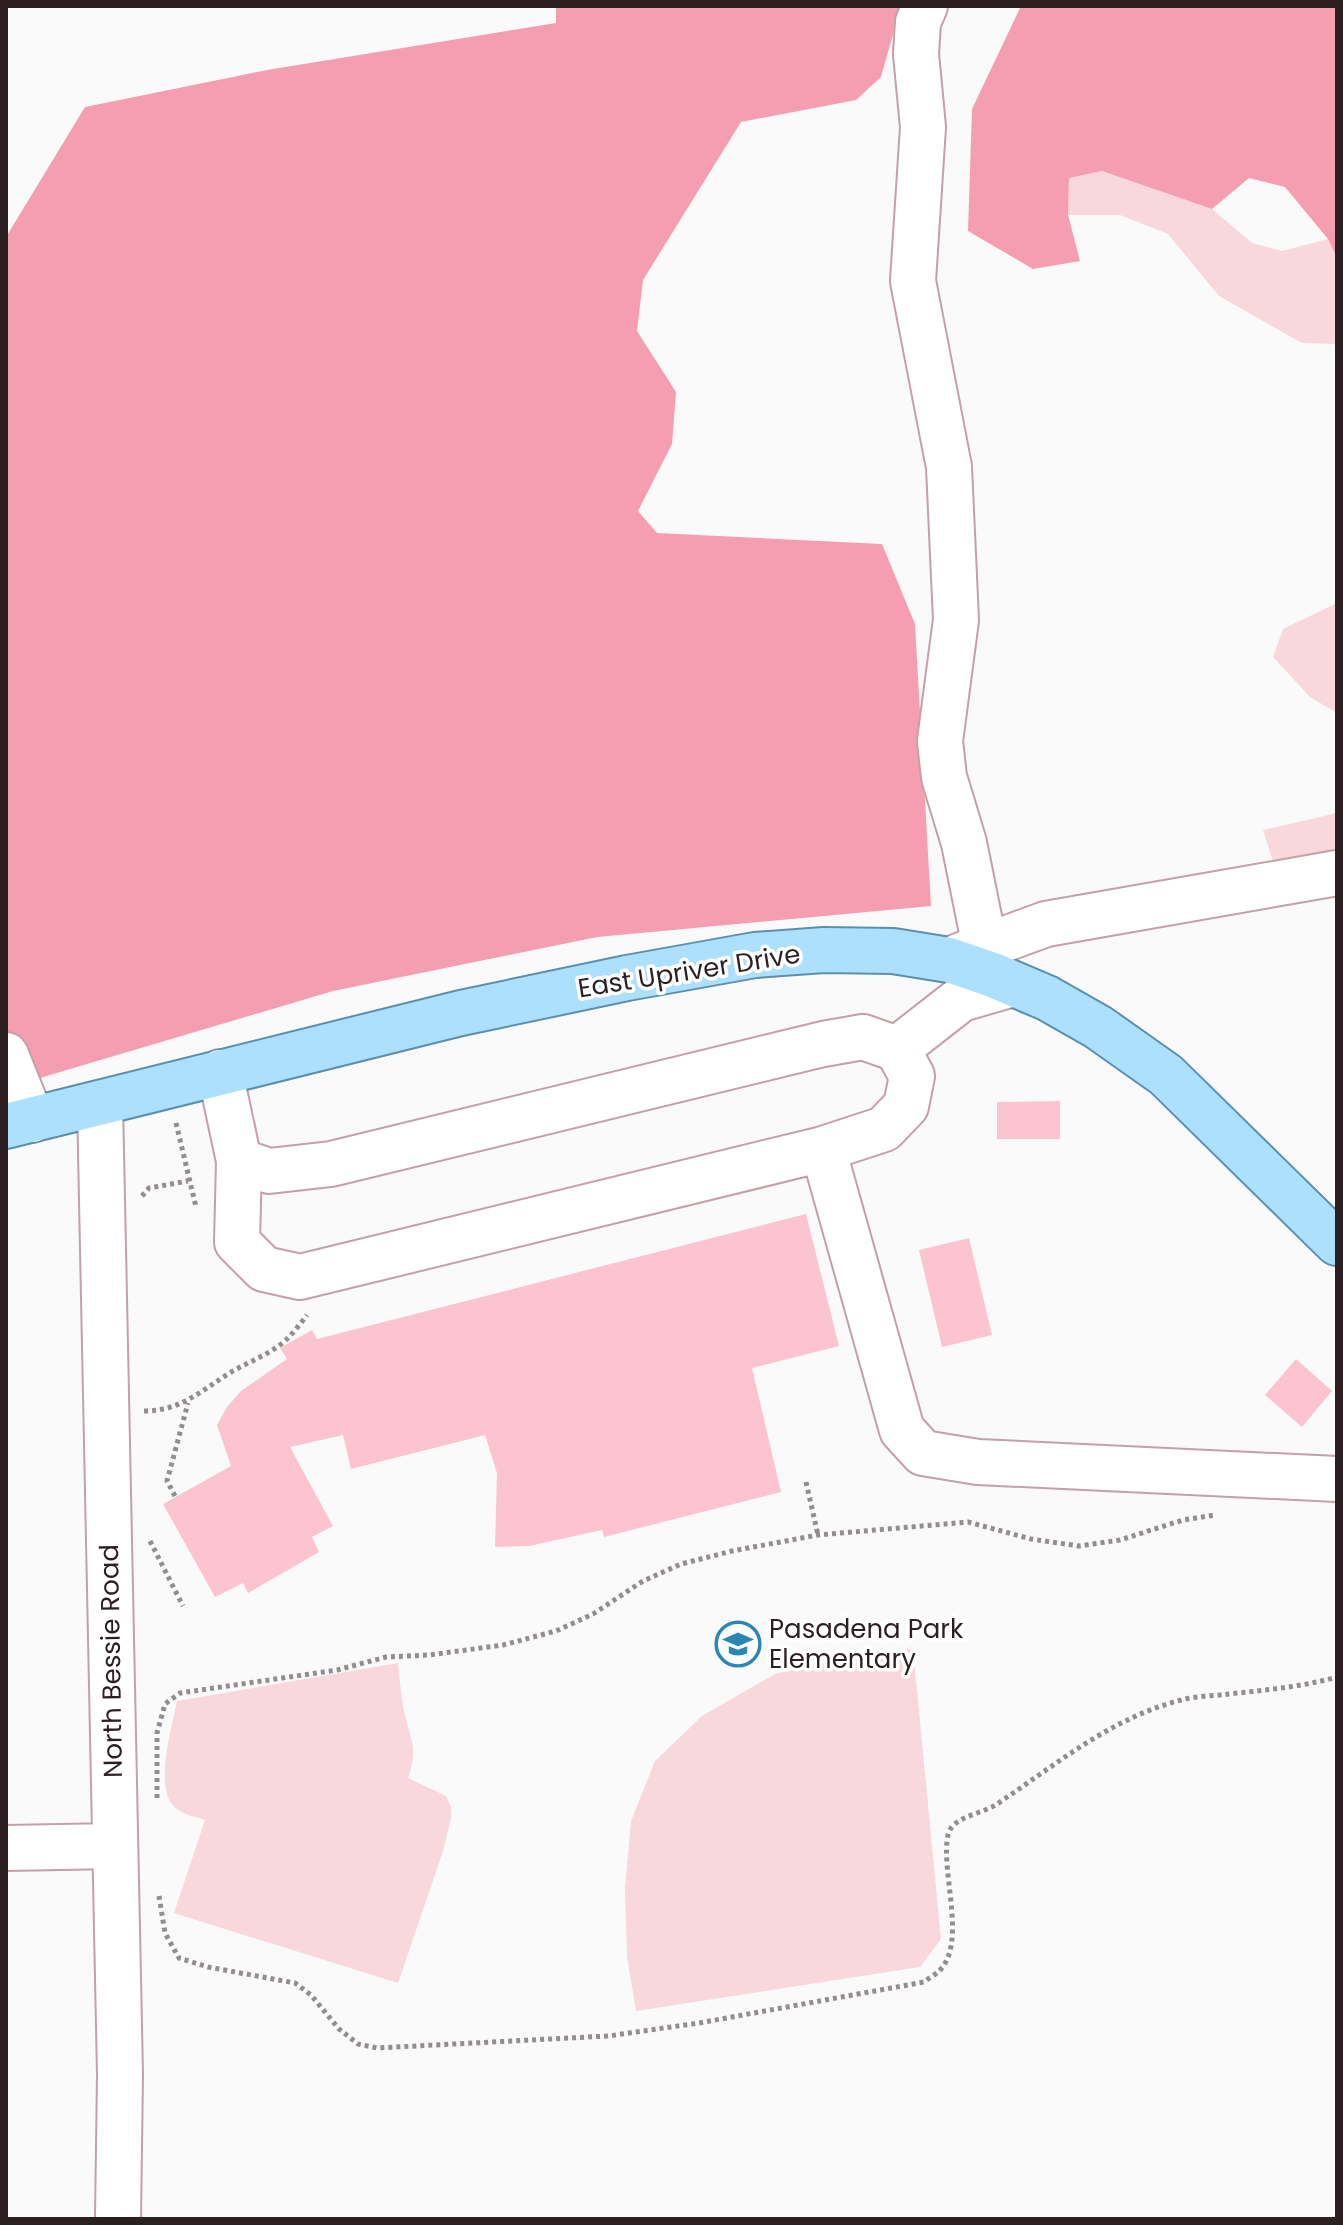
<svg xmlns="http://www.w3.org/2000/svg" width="1343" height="2225" viewBox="0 0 1343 2225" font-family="Poppins,sans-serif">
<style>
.green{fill:#f8d7dd}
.forest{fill:#f59db1}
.building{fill:#fbc4d0}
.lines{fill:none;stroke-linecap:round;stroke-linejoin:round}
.minor-casing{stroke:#c4a0a7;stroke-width:48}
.major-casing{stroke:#5c8fae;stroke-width:48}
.path{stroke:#948d8f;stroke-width:5;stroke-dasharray:4 4;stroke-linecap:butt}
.minor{stroke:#fff;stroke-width:44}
.major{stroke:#ade0fc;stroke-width:44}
.labels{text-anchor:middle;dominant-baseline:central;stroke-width:7;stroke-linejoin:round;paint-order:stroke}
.street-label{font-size:26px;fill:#2c1f22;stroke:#fff}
.poi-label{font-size:26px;fill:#2c1f22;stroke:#fff;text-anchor:start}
</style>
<rect width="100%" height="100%" fill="#fafafa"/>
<!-- green -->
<path class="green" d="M1102,171L1212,209L1252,243L1282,251L1328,239L1337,258V344L1302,343L1219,296L1168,234L1120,215H1068L1069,178Z
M1337,603V713L1310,697L1273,657L1283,629Z
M1337,813V849L1274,864L1263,830Z
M913,1649L941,1939L920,1967L636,2011L627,1957L625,1888L631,1821L655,1761L702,1716L775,1674L849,1657Z
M398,1663C400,1680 401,1698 405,1715C412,1745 418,1747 408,1778L446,1796L451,1807V1819L442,1854L398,1983L174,1913L205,1820C193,1816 179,1814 171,1803C156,1781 172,1727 177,1701Z"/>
<!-- forest -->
<path class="forest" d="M556,6H901L881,77L856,100L741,122L643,280L637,331L676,392L672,444L638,511L657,533L882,544L915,624L931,906L597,937L333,991L6,1088V237L85,107L267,70L556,23Z
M1021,6H1337V258L1328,239L1285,187L1249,178L1212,209L1102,171L1069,178L1068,215L1080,261L1033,269L968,231L972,109Z"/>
<!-- building -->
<path class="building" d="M1060,1101V1139H997V1102Z
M806,1214L839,1346L752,1368L781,1492L604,1537L602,1530L529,1546L495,1547L497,1473L485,1435L351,1469L343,1435L290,1447L333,1526L312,1537L319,1552L248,1593L243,1583L215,1597L163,1504L231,1466L217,1425L227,1407L241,1391L287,1359L280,1348L312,1330L317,1339Z
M969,1238L992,1335L942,1347L919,1250Z
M1296,1359L1332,1391L1302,1427L1265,1395Z"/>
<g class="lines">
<!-- minor casing -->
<g class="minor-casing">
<path id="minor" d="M925,6L918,22L916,54L923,127L913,281L949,467L956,620L940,741L944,777L964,843L985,947
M959,956L1046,924L1337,873
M897,1049L961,999L1013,984
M6,1055L32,1120
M220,1072L239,1161L237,1242L264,1269L300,1277L823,1149L884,1129L906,1106L912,1076L897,1049L863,1037L823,1044L331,1164L269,1171L239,1161
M100,1103L120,2075L118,2219
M823,1149L902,1430L923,1453L978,1462L1337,1479
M6,1848L115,1846"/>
</g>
<!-- major casing -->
<g class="major-casing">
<path id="major" d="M6,1126L461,1013L627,978L755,955L824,950L893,951L949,960L993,975L1047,998L1098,1027L1166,1075L1337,1243"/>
</g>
<!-- path -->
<path class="path" d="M176,1123L196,1207
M142,1196L149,1188L188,1181
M144,1411C179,1411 200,1392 228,1374C247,1362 270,1355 287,1339C294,1332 301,1323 307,1315
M806,1482L818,1535
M175,1496L167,1481L188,1403
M150,1541L183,1606
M157,1798V1733L165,1704L180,1693L337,1670L386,1657L429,1655L503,1645L556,1631L593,1614L643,1581L681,1564L732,1551L818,1535L968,1522L1031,1539L1079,1546L1120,1540L1183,1520L1215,1515
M159,1896L165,1933L179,1958L208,1967L295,1983L311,1995L339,2029L358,2044L377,2048L608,2036L699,2023L924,1982C929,1978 935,1975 939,1971C968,1943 940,1871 948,1835C952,1816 983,1814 997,1804C1057,1764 1111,1718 1181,1700C1196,1696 1214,1696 1229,1694C1266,1690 1301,1687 1337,1677"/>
<!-- minor -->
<use href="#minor" class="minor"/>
<!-- major -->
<use href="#major" class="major"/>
</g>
<!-- icons -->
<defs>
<g id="school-ring" transform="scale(2.3)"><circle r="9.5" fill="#fff" stroke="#2987b3" stroke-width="1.5"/><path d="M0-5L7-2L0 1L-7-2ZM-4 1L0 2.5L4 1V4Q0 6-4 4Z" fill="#2987b3"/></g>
</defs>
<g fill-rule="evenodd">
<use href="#school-ring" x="738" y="1644"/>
</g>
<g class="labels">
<!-- street labels -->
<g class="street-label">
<text transform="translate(689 971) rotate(-9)">East Upriver Drive</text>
<text transform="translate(111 1661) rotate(-91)">North Bessie Road</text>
</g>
<!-- poi labels -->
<g class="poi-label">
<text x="769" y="1629">Pasadena Park<tspan x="769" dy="30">Elementary</tspan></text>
</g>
</g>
<!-- border -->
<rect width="1343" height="2225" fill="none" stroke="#2c1f22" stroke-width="16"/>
</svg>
